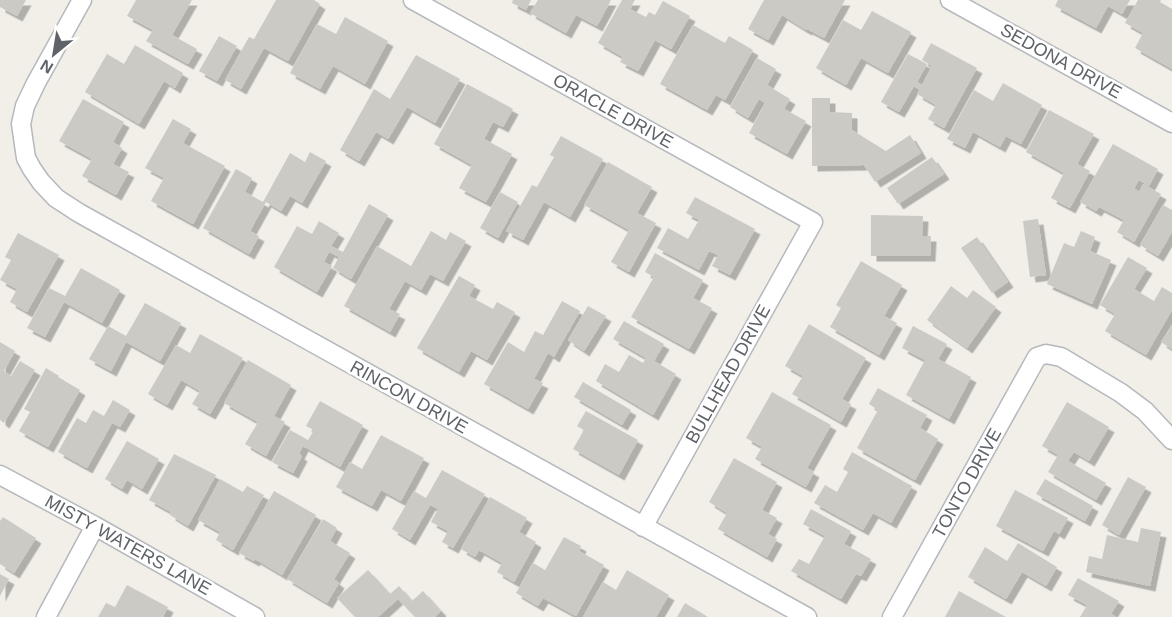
<svg xmlns="http://www.w3.org/2000/svg" width="1172" height="617" viewBox="0 0 1172 617" font-family="Helvetica,sans-serif">
<style>
.building{fill:#cccac5;filter:url(#shadow)}
.lines{fill:none;stroke-linecap:round;stroke-linejoin:round}
.street-casing{stroke:#b5b8bc;stroke-width:21}
.street{stroke:#fff;stroke-width:18}
.labels{text-anchor:middle;dominant-baseline:central;stroke-width:5;stroke-linejoin:round;paint-order:stroke}
.street-label{font-size:18px;fill:#5f6368;stroke:#fff}
</style>
<defs>
<filter id="shadow"><feDropShadow dx="5.5" dy="5.5" stdDeviation="0" flood-color="#0004"/></filter>
</defs>
<rect width="100%" height="100%" fill="#f1efe8"/>
<!-- building -->
<path class="building" d="M0,0H26L17,16L0,7Z
M136,0H192L172,35L197,49L188,64L146,41L153,30L127,16Z
M276,0H314L320,4L288,61L264,48L241,89L225,80L249,37L254,39Z
M513,0H531L526,10L512,3Z
M538,0H611L597,26L576,15L566,33L530,13Z
M622,0H635L630,9L646,17L649,12L655,15L663,1L690,16L671,49L655,40L638,71L620,62L623,57L598,43Z
M764,0H845L824,38L807,29L806,30L782,15L768,40L748,29Z
M1058,0H1130L1122,14L1108,6L1096,28L1055,6Z
M1138,0H1161L1160,2L1172,9V69L1135,48L1143,33L1125,23Z
M872,11L911,32L888,73L861,58L846,85L816,68L843,20L861,30Z
M345,17L388,41L365,84L333,66L320,89L290,73L317,24L336,34Z
M693,25L725,43L729,36L753,50L725,100L716,95L707,110L660,84Z
M219,36L237,46L217,81L199,71Z
M931,43L977,68L944,128L928,119L936,105L917,94L920,90L914,86L899,112L881,102L908,54L927,64L917,82L922,85L932,66L922,60Z
M135,45L183,73L175,88L164,81L139,124L85,92L107,54L124,64Z
M416,55L460,79L435,123L407,107L388,139L376,132L359,161L340,150L374,89L390,99Z
M757,58L776,69L767,85L790,99L784,109L806,121L787,154L749,133L765,103L759,99L748,118L730,107Z
M1003,83L1042,105L1021,144L1006,136L1000,147L973,132L965,148L947,139L974,90L993,101Z
M467,84L513,109L503,127L493,122L484,139L512,154L486,202L459,188L472,165L434,144Z
M812,98H830V112L852,113V130L886,151L910,135L921,153L875,182L864,165L812,166Z
M83,99L124,122L113,142L122,148L113,164L129,172L116,195L82,176L92,159L59,141Z
M1049,110L1094,134L1077,164L1090,171L1070,208L1051,198L1064,173L1026,152Z
M173,119L191,129L183,143L225,166L193,224L151,201L164,178L145,168Z
M561,136L603,159L570,217L544,202L523,240L506,231L532,185L537,187L554,157L550,155Z
M1113,144L1158,169L1149,186L1139,180L1134,188L1139,192L1143,184L1161,194L1134,242L1117,232L1124,220L1099,207L1096,211L1080,202Z
M310,152L326,161L302,203L290,196L281,211L266,202L250,231L259,236L249,254L203,228L236,169L252,178L245,192L263,202L290,153L305,162Z
M932,157L944,174L898,204L887,188Z
M608,162L652,187L637,213L656,223L629,272L611,262L629,230L584,205Z
M500,192L518,202L498,238L480,228Z
M695,197L755,229L730,275L712,266L718,255L709,251L699,270L657,248L668,228L688,239L699,220L686,213Z
M369,204L388,215L351,279L333,268L339,257L329,252L324,262L332,266L317,292L274,267L297,226L312,234L319,221L339,233L331,246L343,252Z
M1163,205L1172,210V232L1158,256L1140,245Z
M871,215L923,216L922,236H931L930,256H871Z
M1038,219L1046,275L1030,277L1023,221Z
M431,231L446,240L450,232L466,241L443,281L430,274L421,290L405,281L389,309L400,314L390,332L344,306L377,246L411,266Z
M1081,231L1095,237L1090,251L1111,260L1092,304L1047,284L1064,243L1074,247Z
M18,233L59,255L27,312L10,302L17,289L0,280L11,260L5,257Z
M977,237L1008,282L992,293L961,248Z
M655,253L703,280L693,298L712,308L689,349L631,317L654,277L645,272Z
M1128,257L1147,268L1134,289L1154,301L1162,287L1172,293V310L1146,355L1105,331L1115,314L1100,305Z
M861,261L902,285L884,316L897,323L879,355L830,327L841,308L836,305Z
M81,268L120,290L102,323L64,302L45,337L27,328L49,288L65,296Z
M459,276L475,285L469,296L493,309L497,302L515,312L487,360L471,351L459,372L417,348Z
M951,286L967,298L973,290L996,307L967,348L927,320Z
M562,301L580,311L554,357L548,353L534,379L543,383L528,409L484,384L508,342L524,352L535,331L543,335Z
M145,303L181,323L160,361L126,342L111,371L89,359L108,326L126,336Z
M588,306L606,316L584,351L568,340Z
M624,321L664,344L654,361L676,374L653,415L596,381L605,364L619,372L629,355L643,363L646,358L613,339Z
M809,324L866,358L842,399L851,404L841,422L792,394L803,376L785,366Z
M1172,325V349L1161,342Z
M913,326L947,344L938,359L971,377L949,419L906,395L925,360L902,348Z
M200,334L243,358L210,414L192,404L200,391L181,380L167,405L148,394L176,345L190,353Z
M0,342L15,351L4,371L11,376L20,361L35,370L4,423L0,420Z
M248,360L291,385L274,416L285,422L266,456L245,444L258,422L224,403Z
M46,368L59,376L58,377L80,390L48,447L19,431L30,412L24,409Z
M583,382L631,410L622,425L574,397Z
M878,388L927,415L920,428L938,439L915,480L857,448L878,410L869,404Z
M772,392L831,425L807,468L814,472L806,487L755,459L762,447L746,438Z
M113,400L130,410L120,427L112,423L87,468L58,452L77,418L86,423L93,410L104,416Z
M320,401L363,425L340,467L303,446L299,454L302,456L293,473L272,462L290,430L308,440L314,430L306,426Z
M1067,402L1109,427L1089,461L1074,452L1068,461L1106,483L1096,500L1048,472L1058,455L1042,446Z
M586,411L638,440L619,475L573,449L584,430L577,426Z
M381,435L424,458L401,501L381,490L372,506L336,487L350,462L362,469Z
M127,441L159,459L142,489L127,480L122,489L105,479Z
M852,452L912,486L891,523L873,513L863,530L814,503L825,485L837,492L848,472L843,469Z
M174,454L216,475L188,526L170,515L171,512L149,500Z
M734,458L777,482L762,510L777,518L768,534L777,539L767,557L718,529L727,513L709,502Z
M442,470L485,494L453,548L442,542L448,531L431,522L438,509L430,505L410,540L392,529L414,491L426,498Z
M1128,477L1146,487L1119,535L1102,525Z
M220,479L243,492L247,486L264,495L233,550L216,540L220,532L198,520Z
M1045,479L1093,506L1085,521L1036,494Z
M1015,490L1068,518L1059,534L1054,531L1043,551L996,526Z
M274,491L316,515L282,575L255,559L254,561L239,553Z
M490,497L527,518L519,532L536,542L514,582L497,572L502,563L479,550L475,557L461,549Z
M811,509L851,531L844,544L871,559L861,576L856,574L841,599L791,571L799,559L809,564L825,536L803,524Z
M3,517L36,538L14,573L0,564V521Z
M323,519L337,528L330,541L350,553L334,579L339,583L327,603L287,579Z
M1141,528L1161,532L1150,586L1086,572L1089,556L1102,559L1107,535L1138,542Z
M564,537L581,546L579,551L604,565L576,616L543,598L538,606L516,593L533,563L545,570Z
M1018,543L1057,567L1046,586L1022,572L1006,599L968,577L985,547L1007,561Z
M368,570L390,594L399,586L412,601L423,591L441,611L435,617H415L398,599L378,617H355L337,598Z
M627,570L669,595L656,617H583L603,582L616,590Z
M0,574L9,579L0,596Z
M1078,578L1119,601L1111,614L1116,617H1080L1087,605L1068,595Z
M127,585L168,607L163,617H98L106,603L115,607Z
M959,591L1006,617H945Z
M685,603L708,617H677Z"/>
<g class="lines">
<!-- street casing -->
<g class="street-casing">
<path id="street" d="M82,0L36,83L25,106L21,124L26,158L32,169L41,182L56,198L79,213L807,617
M413,0L813,222L643,527
M950,0L1172,123
M0,475L95,526L255,617
M46,617L95,526
M892,617L1037,357L1046,354L1061,357L1121,393L1145,411L1172,440"/>
</g>
<!-- street -->
<use href="#street" class="street"/>
</g>
<g class="labels">
<!-- street labels -->
<g class="street-label">
<text transform="translate(1061 61) rotate(29)">SEDONA DRIVE</text>
<text transform="translate(613 111) rotate(29)">ORACLE DRIVE</text>
<text transform="translate(728 374) rotate(-61)">BULLHEAD DRIVE</text>
<text transform="translate(409 397) rotate(29)">RINCON DRIVE</text>
<text transform="translate(967 483) rotate(-61)">TONTO DRIVE</text>
<text transform="translate(128 545) rotate(29)">MISTY WATERS LANE</text>
</g>
</g>
<!-- north arrow -->
<g transform="translate(54 54) rotate(210)" stroke="#ffffff" stroke-width="4.5" paint-order="stroke">
<path d="M0-4.5L10 22L0 15L-10 22Z" fill="#5f6368"/>
<text y="-9" font-size="16" font-weight="bold" text-anchor="middle" fill="#5f6368">N</text>
</g>
</svg>
